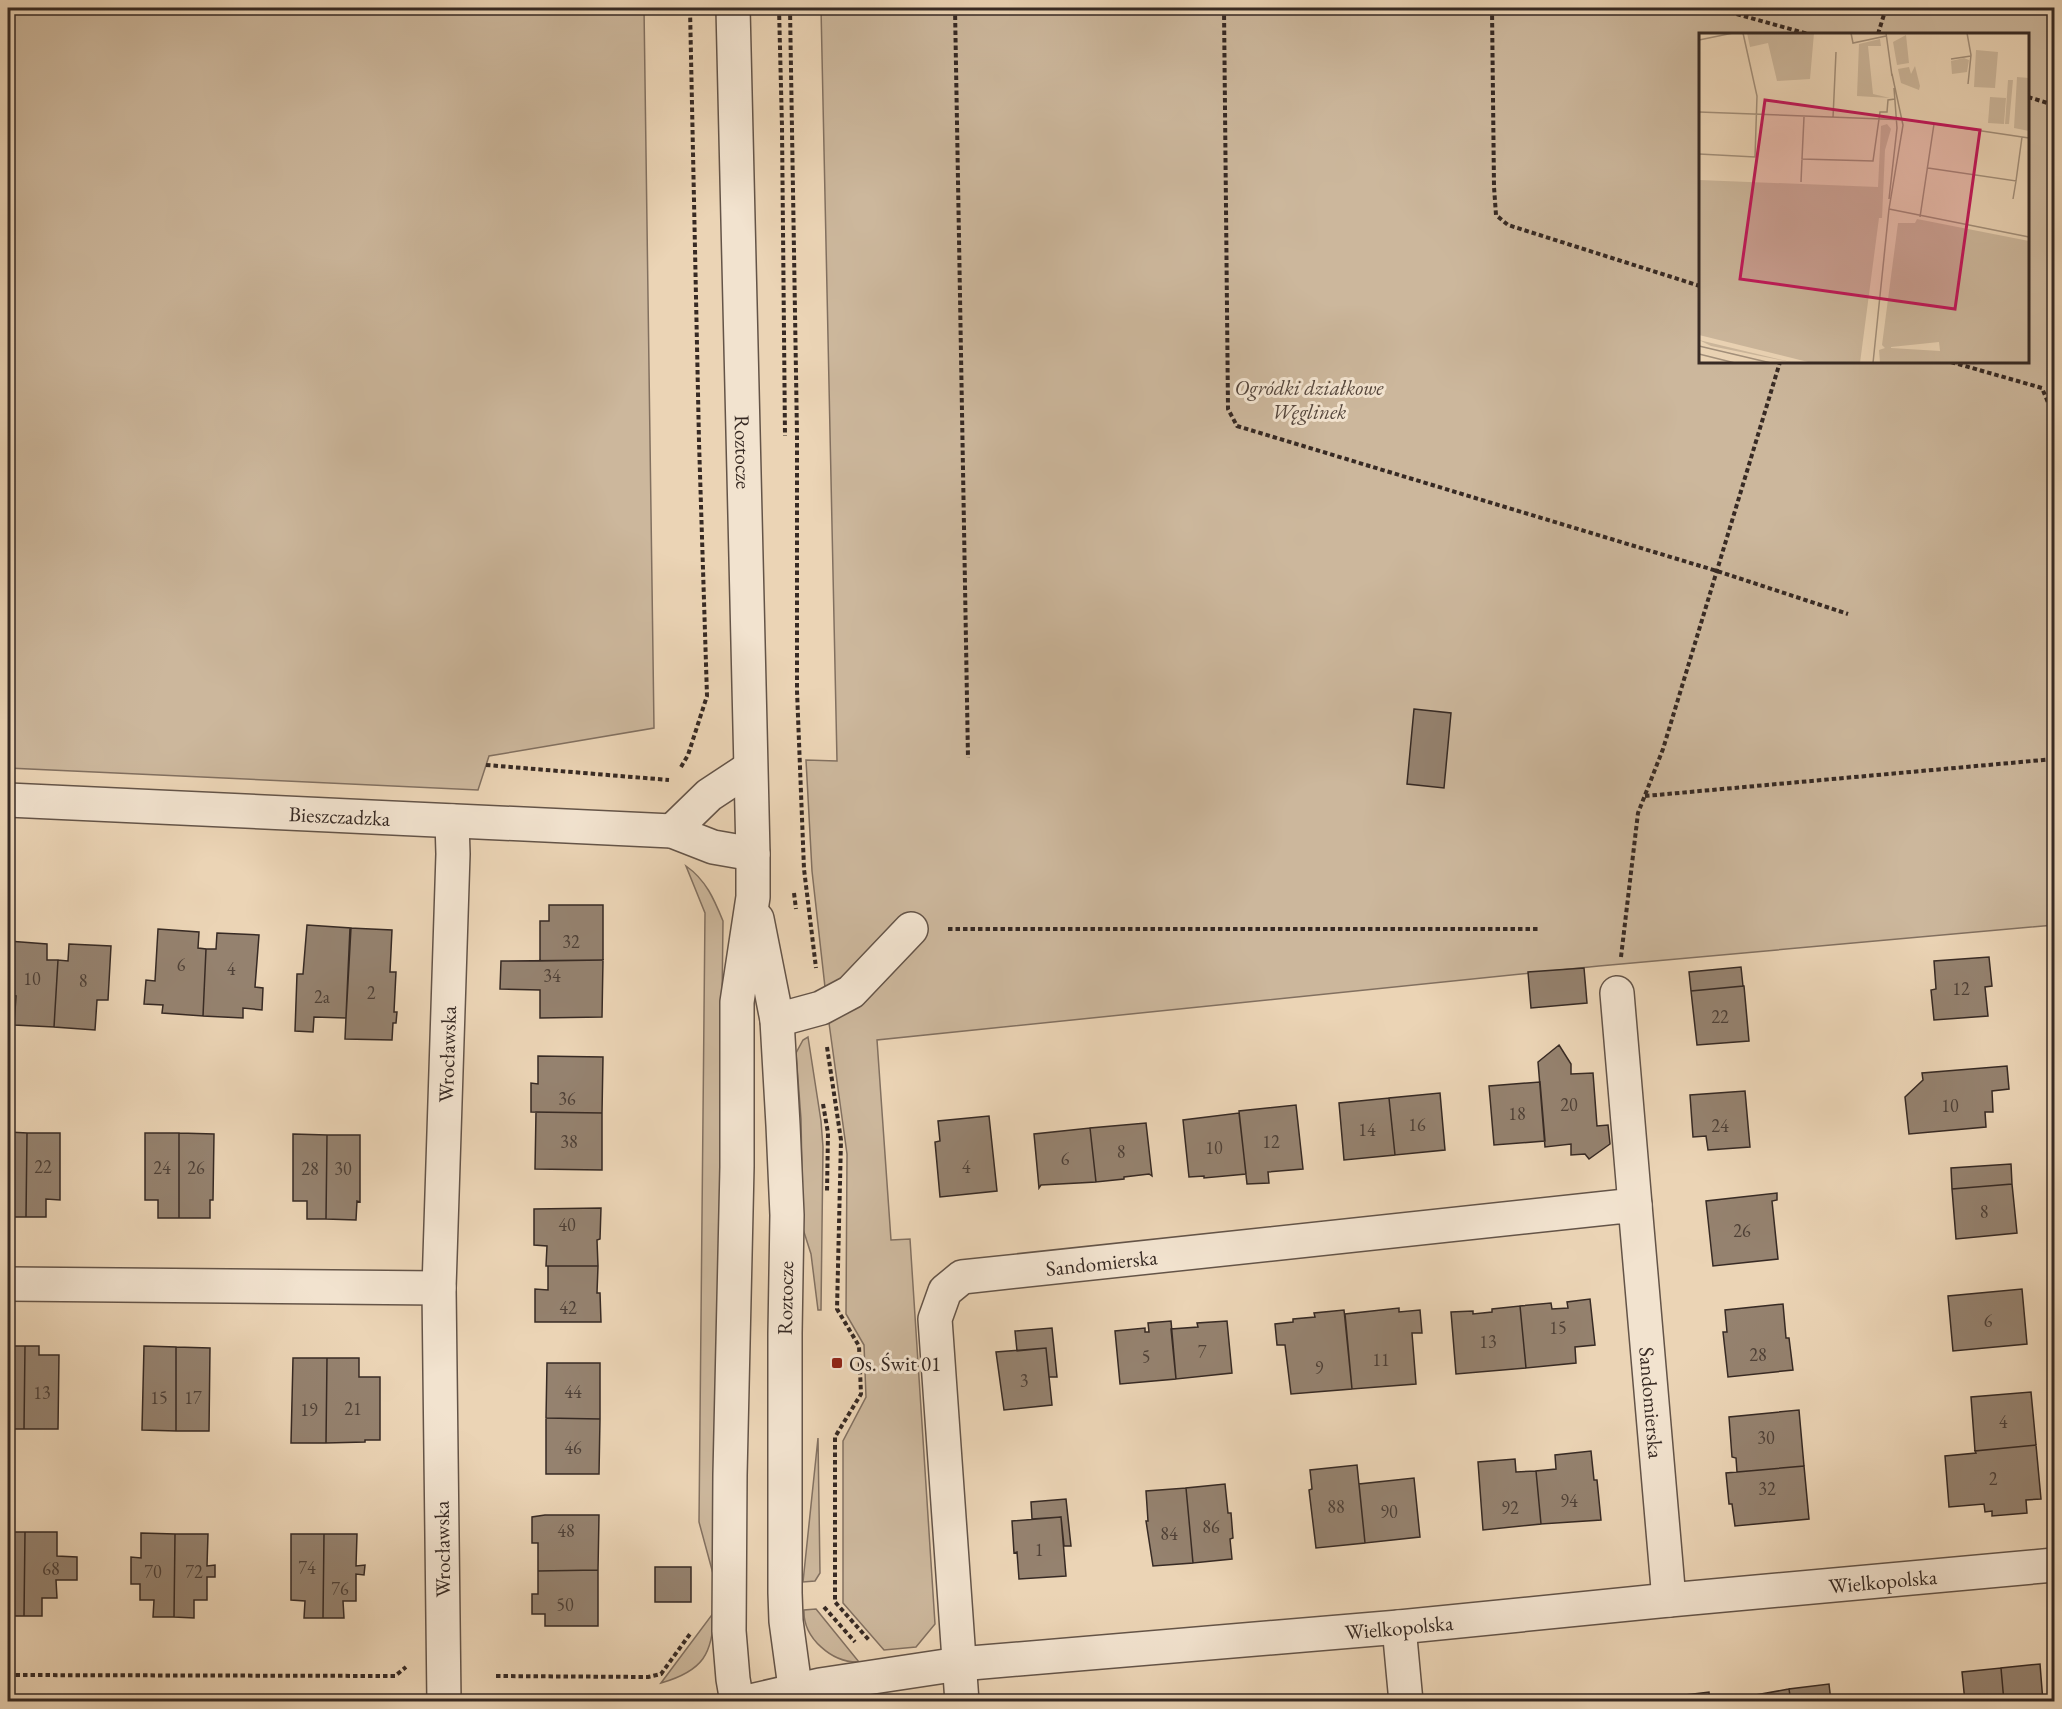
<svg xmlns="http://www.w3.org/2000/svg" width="2062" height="1709" viewBox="0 0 2062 1709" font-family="'EB Garamond',serif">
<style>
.green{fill:#ccb79c;stroke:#827060;stroke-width:1.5;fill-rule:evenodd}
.building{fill:#95826f;stroke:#372a24;stroke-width:1.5}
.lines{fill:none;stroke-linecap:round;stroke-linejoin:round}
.minor-casing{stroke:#645448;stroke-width:36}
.path{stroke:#372a24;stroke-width:4;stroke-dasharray:4.5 3;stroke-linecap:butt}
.minor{stroke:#f2e3cf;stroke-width:33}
.poi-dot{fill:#8f2418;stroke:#f2e3cf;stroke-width:2}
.labels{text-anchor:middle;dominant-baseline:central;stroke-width:6;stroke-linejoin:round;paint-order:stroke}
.number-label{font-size:18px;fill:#4e4037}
.park-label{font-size:21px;font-style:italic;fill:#55463c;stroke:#f2e3cf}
.street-label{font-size:21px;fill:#372a24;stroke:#f2e3cf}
.poi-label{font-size:21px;fill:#372a24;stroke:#f2e3cf;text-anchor:start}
.inset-road{fill:none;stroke:#a3907b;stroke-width:1.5}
.view{fill:#c2185b;fill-opacity:0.15;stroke:#c2185b;stroke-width:3}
.inset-edge{fill:none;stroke:#372a24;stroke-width:3}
</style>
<rect width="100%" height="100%" fill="#ebd4b5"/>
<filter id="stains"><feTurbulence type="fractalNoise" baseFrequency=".00333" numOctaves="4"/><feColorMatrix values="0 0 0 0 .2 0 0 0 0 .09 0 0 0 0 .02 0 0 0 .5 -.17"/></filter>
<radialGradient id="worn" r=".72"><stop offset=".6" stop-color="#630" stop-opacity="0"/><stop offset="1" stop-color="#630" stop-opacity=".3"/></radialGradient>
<!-- green -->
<path class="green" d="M8,8H644L654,728L489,756L478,790L8,768Z
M821,8H2054V925L1599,966L877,1040L891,1240L910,1239L935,1624L916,1647L884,1650L843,1603V1441L866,1397L864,1345L846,1314L847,1154L829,1023L812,871L806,760L837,761ZM1700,34H2028V362H1700Z
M686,866C706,880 714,899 723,921L715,1581L699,1522L705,913Z
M808,1037L821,1121L823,1147L821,1310H818L811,1254L803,1229L801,1119L796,1053L803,1040Z
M818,1438L820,1573L815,1581L803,1582Z
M816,1609L859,1662C832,1663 803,1638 804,1610Z
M714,1612C713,1654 703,1671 661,1683Z"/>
<!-- building -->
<path class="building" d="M1414,709L1451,713L1444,788L1407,784Z
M549,905H603V960L540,961V921H549Z
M307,925L351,928L346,1018L314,1017L313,1032L295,1031L297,974H303Z
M350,928L392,930L390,972H396L394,1012H397L396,1023H393L392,1040L345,1039Z
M158,929L199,932L198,948L206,949L203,1016L162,1013L163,1005L144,1004L146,980L155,981Z
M217,933L259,935L255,987L263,988L262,1010L243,1008V1018L203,1016L206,949H216Z
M8,941L47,944V960H58L54,1027L14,1025L16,996L8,995Z
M69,944L111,946L108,1000H97L95,1030L54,1027L58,960L68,961Z
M1989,957L1992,986L1985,987L1988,1016L1934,1020L1931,990L1936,989L1934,961Z
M603,960L602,1017L540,1018V990L500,989L501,961Z
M1741,967L1743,986L1691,991L1689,972Z
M1584,968L1587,1003L1531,1008L1528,972Z
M1744,986L1749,1041L1697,1045L1691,991Z
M1559,1045L1571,1064V1074L1593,1073L1597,1126L1608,1125L1610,1144L1589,1159L1585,1154L1571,1155V1144L1545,1147L1538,1062Z
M538,1056L603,1057L602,1113L531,1112V1083L538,1084Z
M2007,1066L2009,1089L1992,1091L1993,1112H1985L1986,1127L1909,1134L1905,1097L1923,1080L1922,1073Z
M1540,1082L1545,1141L1494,1145L1489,1086Z
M1745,1091L1750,1147L1708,1150L1706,1136L1693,1137L1690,1095Z
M1440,1093L1445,1150L1395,1155L1389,1098Z
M1389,1098L1395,1155L1344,1160L1339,1103Z
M1296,1105L1303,1169L1268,1172L1269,1183L1247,1184L1239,1111Z
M536,1112L602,1113V1170L535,1169Z
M1239,1113L1246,1174L1204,1178V1176L1189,1177L1183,1120Z
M989,1116L997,1191L940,1197L935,1142L940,1141L938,1121Z
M1146,1123L1152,1176L1149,1174L1124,1177V1179L1096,1182L1090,1128Z
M1090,1128L1096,1182L1041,1185L1039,1188L1034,1134Z
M8,1132L27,1133L26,1217H8Z
M27,1133H60V1200L46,1199V1217H26Z
M145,1133H179V1218H158V1200H145Z
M179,1133L214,1134L213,1200H210V1218H179Z
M293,1134L327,1135L326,1219H307V1201H293Z
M327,1135H360V1202L357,1201L356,1220L326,1219Z
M2011,1164L2012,1184L1952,1189L1951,1168Z
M2012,1184L2017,1233L1956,1239L1952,1189Z
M1777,1193V1200L1772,1201L1778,1259L1713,1266L1706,1201Z
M601,1208L600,1239L597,1240L598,1266H546L547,1246L534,1245V1209Z
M548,1266H598L597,1293H600L601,1322H535V1289L548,1290Z
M2022,1289L2027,1344L1953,1351L1948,1296Z
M1590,1299L1595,1345L1575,1347L1576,1363L1526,1368L1520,1306L1551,1303L1552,1309L1568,1308L1567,1302Z
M1783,1304L1786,1338H1789L1793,1370L1728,1377L1723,1332H1727L1725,1310Z
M1520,1306L1526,1368L1456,1374L1451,1312L1473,1311V1314L1492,1312V1309Z
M1399,1308V1312L1420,1310L1422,1333H1412L1416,1384L1352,1389L1345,1314Z
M1344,1310L1352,1389L1291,1394L1285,1345H1277L1275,1324L1293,1322V1319L1315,1317L1314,1313Z
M1171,1321L1176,1379L1120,1384L1115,1331L1145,1328V1332H1149L1148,1323Z
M1227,1321L1232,1373L1176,1379L1171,1329L1198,1327L1197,1323Z
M1052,1328L1057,1377H1049L1046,1348L1017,1351L1015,1331Z
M8,1346H25L24,1429H11V1446H8Z
M25,1346H39V1355H59L58,1429H24Z
M144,1346L176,1347V1431L142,1430Z
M176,1347L210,1348L209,1431H176Z
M1046,1348L1052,1405L1004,1410L996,1352Z
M293,1358H327L326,1443H291Z
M327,1358H359V1377H380V1440H365V1442L326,1443Z
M547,1363H600V1419L546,1418Z
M2031,1392L2036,1445L1975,1451L1971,1397Z
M1799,1410L1804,1466L1737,1472L1736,1458L1732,1457L1729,1417Z
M546,1418L600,1419L599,1474H546Z
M2036,1445L2041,1499L2026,1500L2027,1513L1992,1516V1511L1985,1512L1984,1504L1949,1507L1945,1456L1976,1453L1975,1451Z
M1591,1451L1594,1480H1597L1601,1520L1541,1524L1536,1471L1556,1469L1555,1455Z
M1515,1459L1516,1472L1536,1471L1541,1524L1483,1530L1478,1462Z
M1357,1465L1365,1543L1316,1548L1309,1490L1312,1489L1310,1470Z
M1804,1466L1809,1519L1735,1526L1732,1504H1729L1726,1473Z
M1414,1478L1420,1537L1365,1543L1359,1484Z
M1225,1484L1228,1513H1231L1233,1538L1230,1539L1232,1559L1193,1563L1186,1488Z
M1186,1488L1193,1563L1153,1566L1146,1521H1148L1146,1491Z
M1066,1499L1071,1546H1064L1061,1517L1032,1519L1031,1502Z
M545,1515H599L598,1570L538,1571V1543H532V1517Z
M1061,1517L1066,1576L1019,1579L1017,1552L1014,1553L1012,1521Z
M8,1532H25L24,1616H8Z
M25,1532H57V1556L77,1557V1580H56L57,1598H42V1616H24Z
M141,1533L175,1534L174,1617H153L154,1600H140V1584H131V1557L141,1558Z
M175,1534H208L207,1566L215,1565V1577H207V1600H194V1618L174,1617Z
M291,1534H324L323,1618H304L305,1601L291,1600Z
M324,1534H357L356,1566L365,1565L364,1575L356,1574V1601H343L344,1618H323Z
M655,1567H691V1602H655Z
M598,1570V1626H545V1614H532V1594H538V1571Z
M2040,1664L2043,1702H2004L2001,1668Z
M2001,1668L2004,1702H1965L1962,1672Z
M1829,1684L1831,1702H1791L1789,1689Z
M1789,1689L1791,1702H1756V1695Z
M1709,1692L1710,1702H1670L1669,1697Z
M1669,1697L1670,1702H1630V1701Z"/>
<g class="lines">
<!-- minor casing -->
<g class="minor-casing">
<g id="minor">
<path id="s1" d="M733,8L753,854V897L737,1002V1167L730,1475L729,1631L733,1679L737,1702"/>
<path id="s2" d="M8,800L672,831L713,847L753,854"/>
<path d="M672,831L709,795L750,768"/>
<path d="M757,919L777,1020L783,1125L787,1215L785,1333V1593L786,1621L797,1702"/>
<path d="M1617,993L1635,1205"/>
<path d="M777,1020L821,1008L851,992L911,929"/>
<path d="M8,1284L439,1288"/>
<path d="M1399,1627L1406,1702"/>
<path id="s3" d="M444,1702L439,1288L453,854L452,821"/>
<path id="s4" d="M746,1702L820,1685L959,1664L1399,1627L1669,1600L2054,1565"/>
<path id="s5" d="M962,1702L935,1319L945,1291L962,1277L1635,1205L1669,1600"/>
</g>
</g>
<!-- path -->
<path class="path" d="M779,8L782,127L785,436
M790,8L797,434V691L804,869L816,968
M955,8L968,758
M1224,8L1228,409L1237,426L1717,571L1848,614
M1492,8L1494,187L1496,215L1508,225L1700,286
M1715,8L1808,34
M1878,34L1886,8
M2028,97L2054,105
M1951,362L2042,388L2054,417
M486,765L669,780
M681,767L688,755L707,696L699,442L690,8
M1645,796L2054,759
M794,893L796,909
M948,929H1540
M1621,957L1638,813L1663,749L1780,362
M827,1047L841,1140L837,1309L859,1346L861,1394L835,1437V1602L869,1640
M823,1104L828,1133L827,1192
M824,1607L855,1642
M8,1675L395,1676L406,1667
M496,1676L648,1677L661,1674L690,1634"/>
<!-- minor -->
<use href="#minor" class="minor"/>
</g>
<!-- markers -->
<rect class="poi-dot" x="831" y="1357" width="12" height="12" rx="3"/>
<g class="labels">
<!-- number labels -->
<g class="number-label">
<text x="571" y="941">32</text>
<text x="181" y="964">6</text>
<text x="231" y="968">4</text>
<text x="552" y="975">34</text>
<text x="32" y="978">10</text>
<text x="83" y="980">8</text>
<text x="1961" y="988">12</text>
<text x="371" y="992">2</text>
<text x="322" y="996">2a</text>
<text x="1720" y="1016">22</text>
<text x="567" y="1098">36</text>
<text x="1569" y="1104">20</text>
<text x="1950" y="1105">10</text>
<text x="1517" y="1113">18</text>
<text x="1417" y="1124">16</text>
<text x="1720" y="1125">24</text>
<text x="1367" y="1129">14</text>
<text x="569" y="1141">38</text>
<text x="1271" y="1141">12</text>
<text x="1214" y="1147">10</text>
<text x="1121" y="1151">8</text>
<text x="1065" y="1158">6</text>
<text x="43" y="1166">22</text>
<text x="966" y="1166">4</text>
<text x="162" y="1167">24</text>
<text x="196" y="1167">26</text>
<text x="310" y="1168">28</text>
<text x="343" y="1168">30</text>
<text x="1984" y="1211">8</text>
<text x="567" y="1224">40</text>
<text x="1742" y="1230">26</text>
<text x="568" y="1307">42</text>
<text x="1988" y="1320">6</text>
<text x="1558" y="1327">15</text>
<text x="1488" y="1341">13</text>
<text x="1202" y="1351">7</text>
<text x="1758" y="1354">28</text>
<text x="1146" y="1356">5</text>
<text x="1381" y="1359">11</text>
<text x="1319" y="1367">9</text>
<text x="1024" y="1380">3</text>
<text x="573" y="1391">44</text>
<text x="42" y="1392">13</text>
<text x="159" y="1397">15</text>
<text x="193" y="1397">17</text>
<text x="353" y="1408">21</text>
<text x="309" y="1409">19</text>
<text x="2003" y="1421">4</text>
<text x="1766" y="1437">30</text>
<text x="573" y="1447">46</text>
<text x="1993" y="1478">2</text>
<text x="1767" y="1488">32</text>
<text x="1569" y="1500">94</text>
<text x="1336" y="1506">88</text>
<text x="1510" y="1507">92</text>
<text x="1389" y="1511">90</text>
<text x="1211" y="1526">86</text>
<text x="566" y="1530">48</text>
<text x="1169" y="1533">84</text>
<text x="1039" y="1549">1</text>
<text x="307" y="1567">74</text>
<text x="51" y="1568">68</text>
<text x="153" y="1571">70</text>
<text x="194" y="1571">72</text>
<text x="340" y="1588">76</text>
<text x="565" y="1604">50</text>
</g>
<!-- park labels -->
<g class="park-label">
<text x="1309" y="387">Ogródki działkowe<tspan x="1309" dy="24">Węglinek</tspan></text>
</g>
<!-- street labels -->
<g class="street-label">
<text stroke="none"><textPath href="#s1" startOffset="444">Roztocze</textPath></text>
<text stroke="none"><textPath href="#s2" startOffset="332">Bieszczadzka</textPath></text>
<text stroke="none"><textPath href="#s3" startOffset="648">Wrocławska</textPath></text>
<text stroke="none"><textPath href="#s5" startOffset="576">Sandomierska</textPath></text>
<text transform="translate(785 1298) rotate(-89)">Roztocze</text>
<text stroke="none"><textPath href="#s5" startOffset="1311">Sandomierska</textPath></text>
<text transform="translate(442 1549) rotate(-91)">Wrocławska</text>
<text stroke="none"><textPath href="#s4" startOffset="1144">Wielkopolska</textPath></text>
<text stroke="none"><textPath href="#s4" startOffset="658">Wielkopolska</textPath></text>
</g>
<!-- poi labels -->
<g class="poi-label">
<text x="849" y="1363">Os. Świt 01</text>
</g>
</g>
<!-- overview -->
<g transform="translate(1699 33)">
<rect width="330" height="330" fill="#ebd4b5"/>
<path d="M48,0H115L111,46L78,48L69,10L51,14ZM207,2L210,30L198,32L194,9ZM181,6L182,13H169L174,61L191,65L158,63L160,11ZM277,17L299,19L296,55L275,54ZM265,25L270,27L268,39L253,41L252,28ZM216,33L221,53L220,57L202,50L199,36L210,34L212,41ZM318,44L330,45V98L315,95ZM309,47H314L310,91H306ZM291,64L307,65L305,91L289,90ZM188,91L192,96L186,117L183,185H180L161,330H113L0,302V147L179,154L182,93ZM218,186L330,208V330H181L180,317L186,315L183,312L199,190H216ZM240,309L241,318L192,315V314ZM0,307L96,330L12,313Z" fill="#ccb79c" fill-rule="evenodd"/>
<path class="inset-road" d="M152,0L154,10L187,3M187,0L193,43M268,0L272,22L269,51M0,7L34,0M252,26L272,23M0,79L209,87L330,105M105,84L103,126L174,128L181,79H188L189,67L196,66M134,85L137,19M0,121L56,124L58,63L44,0M229,135L317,148L323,104M102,149L103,126M190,166L198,95L195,55M314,166L317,148M190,176L330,204M221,184L235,91M0,313L72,330M0,321L36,330M174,330L190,176L204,92L193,41"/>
<path class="view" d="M66,67L281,97L256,276L41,246Z"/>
<rect width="330" height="330" class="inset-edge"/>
</g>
<!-- margin -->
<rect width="2062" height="1709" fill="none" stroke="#ebd4b5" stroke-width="30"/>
<rect x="9" y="9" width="2044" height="1691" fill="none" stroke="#372a24" stroke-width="3"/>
<rect x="15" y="15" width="2032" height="1679" fill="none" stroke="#372a24" stroke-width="1.5"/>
<rect width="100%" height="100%" filter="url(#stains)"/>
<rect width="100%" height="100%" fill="url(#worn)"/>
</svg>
